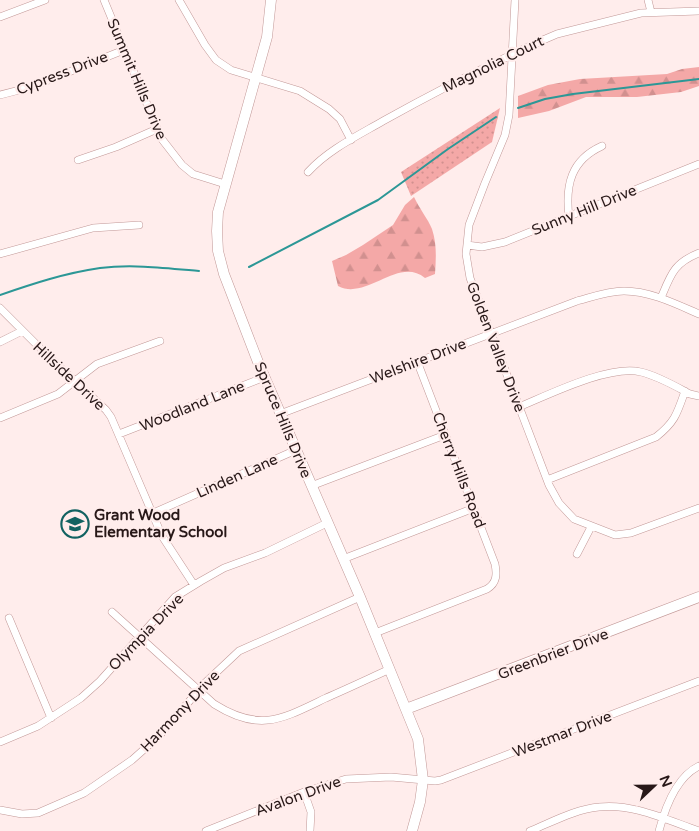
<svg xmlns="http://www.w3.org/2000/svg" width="699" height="831" viewBox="0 0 699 831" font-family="'Varela Round',sans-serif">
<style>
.grass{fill:url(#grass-dots)}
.forest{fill:url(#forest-firs)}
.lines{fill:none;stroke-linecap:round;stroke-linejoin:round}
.stream{stroke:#2c9796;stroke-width:2}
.street-casing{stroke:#c29897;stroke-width:8}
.secondary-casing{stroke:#c29897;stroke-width:11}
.street{stroke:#fff;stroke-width:7}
.secondary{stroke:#fff;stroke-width:10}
.labels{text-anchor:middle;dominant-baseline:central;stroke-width:4.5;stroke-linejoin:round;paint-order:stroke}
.street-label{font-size:15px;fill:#281818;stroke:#ffedec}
.poi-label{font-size:15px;font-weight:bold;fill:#281818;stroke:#ffedec;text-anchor:start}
</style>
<defs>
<pattern id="grass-dots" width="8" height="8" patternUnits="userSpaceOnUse" patternTransform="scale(1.25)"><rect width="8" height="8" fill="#f4a8a7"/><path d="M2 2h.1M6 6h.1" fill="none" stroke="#d1908f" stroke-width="1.8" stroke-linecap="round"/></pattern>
<pattern id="forest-firs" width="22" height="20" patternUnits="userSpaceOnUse" patternTransform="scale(1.25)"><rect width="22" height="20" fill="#f4a8a7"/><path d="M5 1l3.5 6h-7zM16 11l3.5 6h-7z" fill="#d1908f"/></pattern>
</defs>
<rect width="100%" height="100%" fill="#ffedec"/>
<!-- grass -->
<path class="grass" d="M500,108L492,142L411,196L401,172Z"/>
<!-- forest -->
<path class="forest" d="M699,67V86L681,92L637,97H586L549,111L518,118V96L548,85L580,79L667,74L682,69Z
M414,197C419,208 428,219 432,229C437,244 436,259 435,274L425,278C398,256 367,301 338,286L332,261L346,255L363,245L393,225L405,205Z"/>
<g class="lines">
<!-- stream -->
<path class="stream" d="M518,108L545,99L573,94L699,79
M249,267L378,200L448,149L496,117
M0,295C32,284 65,273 100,268C132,264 166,268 199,271"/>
<!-- street casing -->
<g class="street-casing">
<path id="street" d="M104,0L161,138L182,165L193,174L225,184
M179,0L205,45L216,60L231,70L300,91L329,109L340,119L351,140
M515,0L509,115L505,135L485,183L469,225L466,254L470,278L549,485L559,503L574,519L615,535L631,533L699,508
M648,0L651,12
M0,17L45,0
M0,95L31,87L124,50
M78,160L116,147L157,129
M308,172C328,150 357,136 383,121C435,92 488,65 543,40L557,34L641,13L699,11
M569,217C565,185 571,160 602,146
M467,245L482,247L505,242L699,164
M0,254L93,228L139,225
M661,298C671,274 674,263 699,253
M0,308L46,354L106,410L111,417L162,536L194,585
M0,342L22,331
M519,407C548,395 610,364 641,372C658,376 675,386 690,394L699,396
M280,414L577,301C592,297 608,291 624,291C650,291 676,304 699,314
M0,418L58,394L97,364L160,341
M119,434L265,377
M547,480L656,437C675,422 677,414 685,391
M311,486L445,435
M151,514L296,450
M577,554L591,527
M343,559L474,508
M112,612L214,704C260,733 282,719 326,698C347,689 368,679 390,669
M9,618L51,718
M375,633L487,589C497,583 497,574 495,564L417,361
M0,742L38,726L81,698L100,681L175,597L201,581L224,568L265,553L327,523
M304,792L311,812L310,831
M0,810L22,814L38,813L84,793L132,760L159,736L206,682L239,651L360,597
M206,831L304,792L346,779L391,777L435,781L441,780L699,681
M530,831C552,822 576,809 599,807C633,803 667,820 699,831
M659,831C665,808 676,777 699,766"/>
</g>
<!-- secondary casing -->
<g class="secondary-casing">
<path id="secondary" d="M271,0L267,37L218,212L217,231L218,251L224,274L258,362L360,597L418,739L423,780L420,802L412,831
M406,709L699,597"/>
</g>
<!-- street -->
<use href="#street" class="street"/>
<!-- secondary -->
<use href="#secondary" class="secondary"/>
</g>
<!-- icons -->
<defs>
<g id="school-ring" transform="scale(1.4375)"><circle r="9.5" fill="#ffedec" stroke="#126261" stroke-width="1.5"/><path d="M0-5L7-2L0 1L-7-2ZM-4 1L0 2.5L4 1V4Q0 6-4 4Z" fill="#126261"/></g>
</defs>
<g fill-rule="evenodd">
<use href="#school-ring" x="75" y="524"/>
</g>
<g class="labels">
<!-- street labels -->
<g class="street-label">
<text transform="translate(493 64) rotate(-26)">Magnolia Court</text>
<text transform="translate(62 73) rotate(-21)">Cypress Drive</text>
<text transform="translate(137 79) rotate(67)">Summit Hills Drive</text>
<text transform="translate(584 210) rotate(-22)">Sunny Hill Drive</text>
<text transform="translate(496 347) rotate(69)">Golden Valley Drive</text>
<text transform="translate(418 361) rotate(-21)">Welshire Drive</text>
<text transform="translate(69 376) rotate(43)">Hillside Drive</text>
<text transform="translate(192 406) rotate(-22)">Woodland Lane</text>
<text transform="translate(283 420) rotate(67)">Spruce Hills Drive</text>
<text transform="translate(459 470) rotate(69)">Cherry Hills Road</text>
<text transform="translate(237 476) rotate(-24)">Linden Lane</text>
<text transform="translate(146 632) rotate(-46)">Olympia Drive</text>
<text transform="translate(553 654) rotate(-21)">Greenbrier Drive</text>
<text transform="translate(180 711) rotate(-46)">Harmony Drive</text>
<text transform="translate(562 734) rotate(-21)">Westmar Drive</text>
<text transform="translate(298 796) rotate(-20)">Avalon Drive</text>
</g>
<!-- poi labels -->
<g class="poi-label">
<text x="94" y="515">Grant Wood<tspan x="94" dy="17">Elementary School</tspan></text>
</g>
</g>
<!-- north arrow -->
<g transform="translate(654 786) rotate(68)" stroke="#ffedec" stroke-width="4" paint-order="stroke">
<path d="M0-4L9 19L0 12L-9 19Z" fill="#281818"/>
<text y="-8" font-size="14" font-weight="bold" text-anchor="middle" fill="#281818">N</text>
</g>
</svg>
